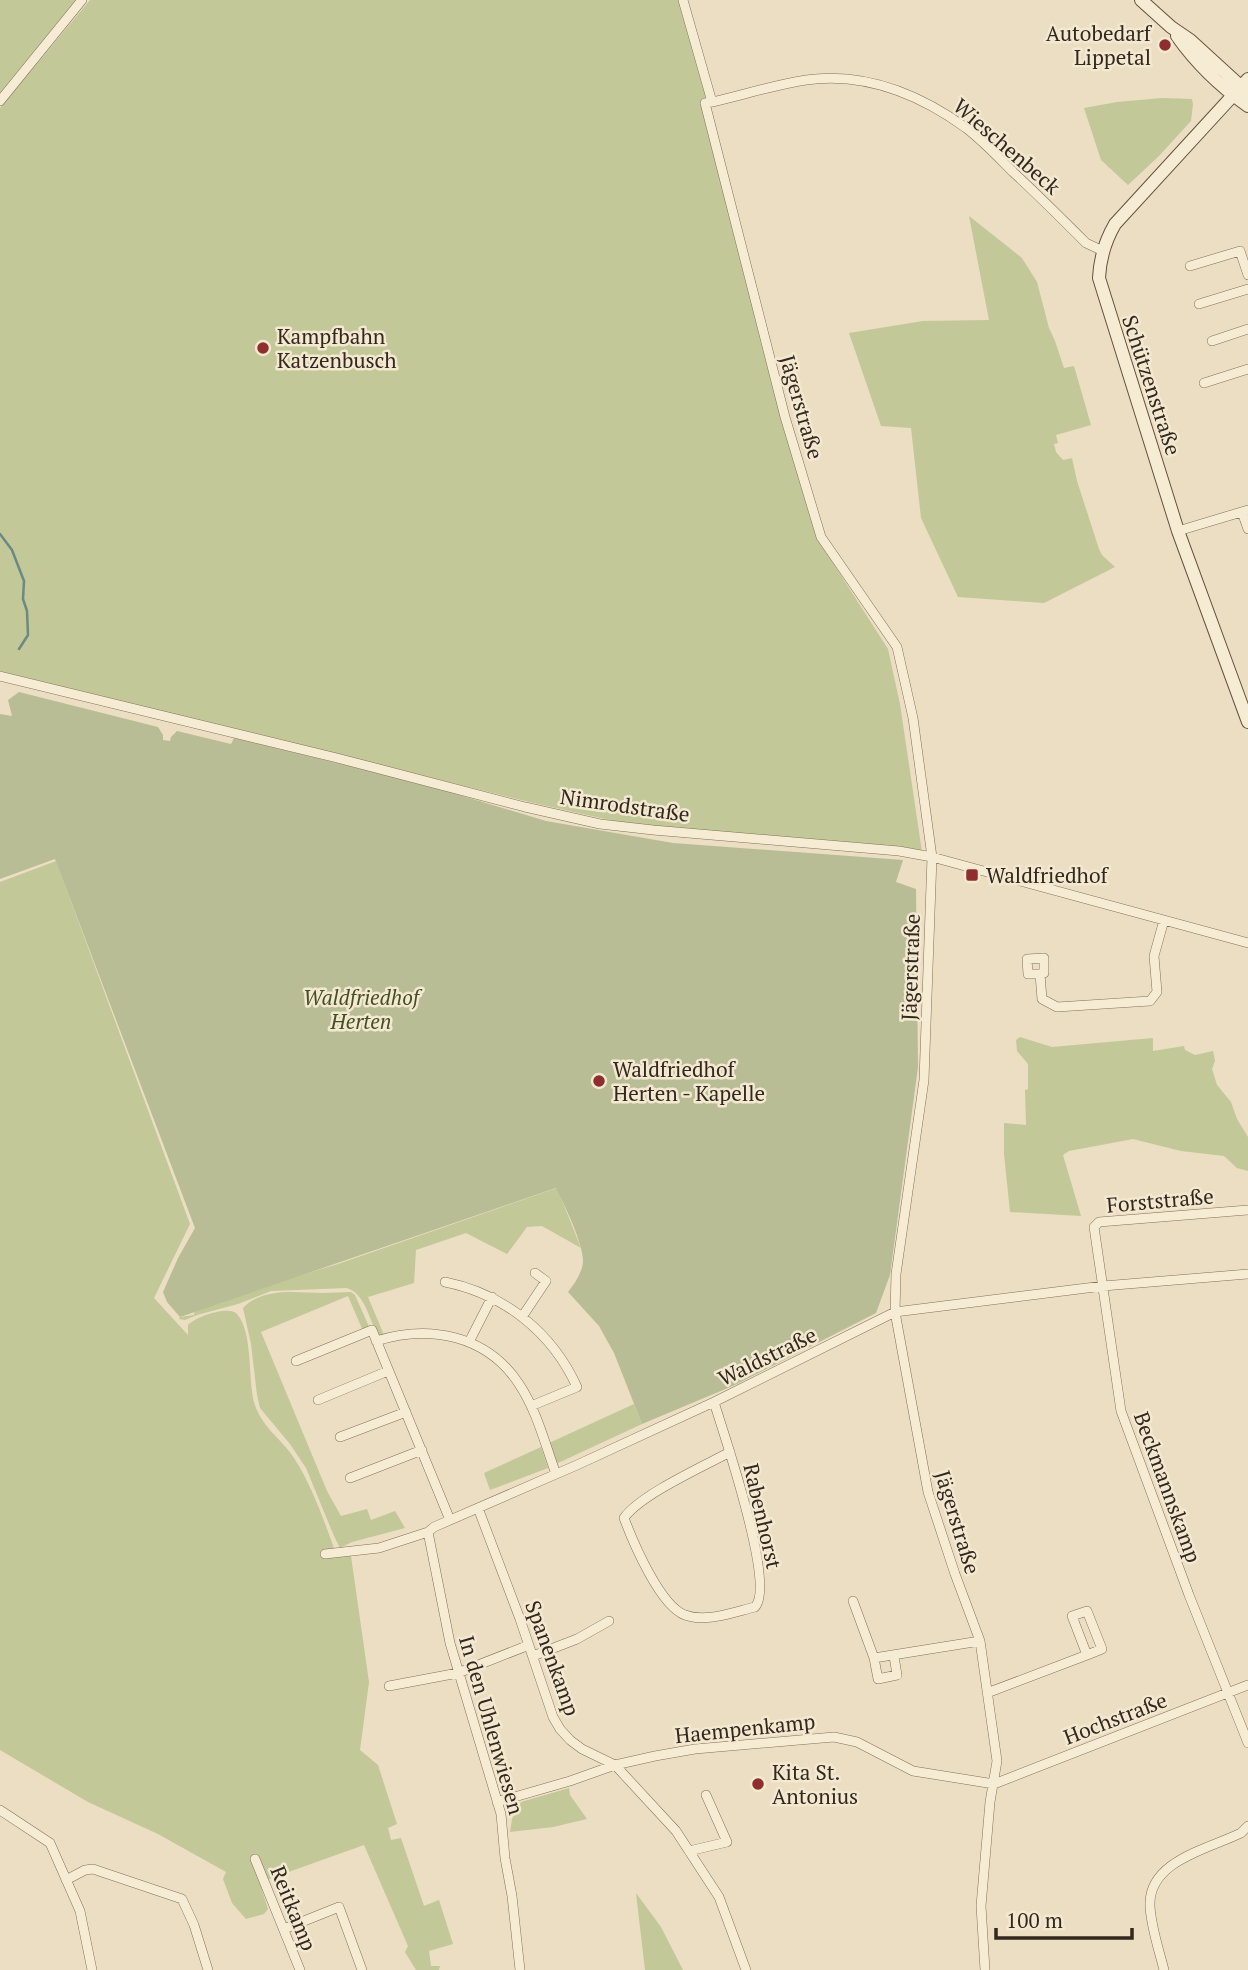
<svg xmlns="http://www.w3.org/2000/svg" width="1248" height="1970" viewBox="0 0 1248 1970" font-family="'PT Serif',serif">
<style>
.green{fill:#c2c897}
.cemetery{fill:#b8bd95}
.lines{fill:none;stroke-linecap:round;stroke-linejoin:round}
.stream{stroke:#6c8a83;stroke-width:2.5}
.street-casing{stroke:#83705a;stroke-width:10}
.secondary-casing{stroke:#65513e;stroke-width:14}
.street{stroke:#f6ecd4;stroke-width:9}
.secondary{stroke:#f6ecd4;stroke-width:12}
.poi-dot{fill:#8e2e2f;stroke:#f3e9d1;stroke-width:2.5}
.labels{text-anchor:middle;dominant-baseline:central;stroke-width:5;stroke-linejoin:round;paint-order:stroke}
.poi-label{font-size:21px;fill:#34281e;stroke:#f3e9d1;text-anchor:start}
.street-label{font-size:21px;fill:#34281e;stroke:#f3e9d1}
.park-label{font-size:21px;font-style:italic;fill:#444f25;stroke:#f3e9d1}
</style>
<rect width="100%" height="100%" fill="#ebdec2"/>
<!-- green -->
<path class="green" d="M0,0H76L0,94Z
M90,0H683L712,102L706,103L817,538L888,649L900,704L922,852L654,830L529,802L0,671V108Z
M1162,98L1192,99L1193,104L1191,121L1159,156L1128,185L1101,160L1084,108L1117,102Z
M969,216L1022,258L1037,282L1049,328L1055,341L1064,368L1074,366L1091,425L1056,435L1058,443L1054,444L1056,452L1063,460L1072,458L1077,481L1099,549L1102,555L1115,567L1044,603L958,597L921,518L911,428L881,426L849,333L923,321L989,320Z
M56,861L190,1224L154,1298L188,1335V1325C195,1317 229,1305 237,1314C253,1332 248,1379 254,1402C261,1427 281,1438 294,1458C313,1487 325,1524 337,1556H351L369,1682L360,1750L378,1765L397,1824L388,1828L391,1840L401,1838L424,1906L439,1900L453,1944L429,1951L431,1966H440L439,1970H416L405,1952L408,1946L364,1845L269,1879L258,1877L268,1909L264,1914L246,1919L232,1903L223,1879L226,1872L158,1834L88,1802L0,1750V882Z
M1020,1037L1052,1047L1153,1038V1051L1184,1046L1185,1050L1195,1055L1213,1051L1215,1061L1212,1069L1217,1085L1231,1102L1237,1119L1248,1137V1171L1237,1168L1224,1156L1181,1151L1133,1139L1069,1151L1063,1155L1081,1216L1010,1212L1004,1154V1123L1026,1125L1025,1090L1028,1089V1064L1017,1051L1016,1040Z
M557,1188L581,1248L542,1226L527,1227L507,1254L466,1233L416,1250L414,1283L368,1297L384,1335H378C369,1320 365,1292 346,1288L271,1291L238,1304L197,1315L185,1320L179,1319L180,1317L194,1315L195,1307L338,1264Z
M292,1292L323,1293L351,1292L355,1295L370,1329L363,1331L348,1296L261,1332L327,1491L341,1516L367,1509L371,1520L395,1511L405,1528L352,1542L340,1548L334,1536L306,1468L290,1444L260,1408L257,1395L251,1344L243,1308C254,1295 275,1292 292,1292Z
M634,1404L642,1424L558,1463L556,1462L549,1443Z
M541,1447L548,1468L490,1490L484,1473Z
M569,1788L570,1795L587,1819L553,1827L510,1832L512,1819L521,1802Z
M636,1893L661,1927L683,1970H645Z"/>
<!-- cemetery -->
<path class="cemetery" d="M19,692L158,727L163,735V740L170,741L171,737L177,731L231,744L234,738L423,784L546,821L673,843L903,860L896,882L916,889L918,1067L890,1275L876,1313L735,1385L642,1424L614,1353L599,1326L568,1292C575,1283 582,1273 583,1262C584,1245 564,1204 556,1188L180,1317L167,1302L163,1292L178,1258L195,1228L55,859L0,879V714L12,716L8,700Z"/>
<g class="lines">
<!-- stream -->
<path class="stream" d="M0,534L12,550L24,581L23,599L27,611L28,635L19,649"/>
<!-- street casing -->
<g class="street-casing">
<path id="street" d="M683,0L712,102
M0,101L82,0
M712,102L705,103L785,417L821,537L897,647L913,718L932,857L924,1080L896,1274L895,1312L928,1492L955,1574L980,1641L997,1761L990,1802L981,1906L985,1970
M712,102C743,95 774,85 806,80C864,72 919,94 966,128C983,141 998,157 1013,172C1038,195 1062,219 1086,243L1103,251
M1190,266L1240,251L1248,275
M1199,304L1248,289
M1212,341L1248,329
M1204,383L1248,369
M1242,512L1248,529
M1178,531L1248,510
M0,676L337,758L525,807L600,824L653,830L899,851L932,857L1248,943
M1040,974H1028L1027,959L1044,958V973L1040,974L1042,999L1057,1007L1150,1001L1157,992L1154,956L1164,920
M1248,1210L1099,1222L1094,1227L1121,1411L1189,1595L1248,1743
M445,1282C504,1294 552,1332 577,1387L531,1406
M522,1317L546,1281L535,1273
M376,1341C429,1324 487,1335 519,1384C537,1411 545,1444 556,1474
M469,1342L492,1297
M296,1361L372,1330L450,1520
M318,1400L388,1371
M714,1402C724,1435 776,1585 755,1607C734,1612 706,1623 685,1615C660,1606 633,1542 624,1518C640,1495 702,1467 730,1452
M340,1437L406,1412
M350,1478L422,1450
M478,1508L520,1619L553,1717L560,1729L570,1740L582,1749L615,1765L676,1831L719,1897L746,1970
M428,1532L450,1643L501,1814L505,1858L512,1896L520,1970
M325,1554L379,1548L428,1532L434,1527L577,1465L714,1402L895,1312L1103,1286L1248,1274
M853,1601L874,1658L980,1641
M533,1656L577,1639L609,1621
M874,1658L878,1679L897,1675L894,1656
M389,1686L458,1673L529,1645
M987,1693L1087,1655L1102,1649L1087,1611L1072,1616L1087,1655
M497,1802L570,1781L615,1765L655,1756L695,1749L834,1737L857,1742L913,1771L994,1784L1248,1685
M0,1810L50,1843L80,1911L92,1970
M689,1851L727,1842L706,1795
M255,1859L300,1970
M66,1880L85,1870L93,1869L182,1899L194,1925L208,1970
M284,1929L339,1907L362,1970
M1164,1970C1159,1950 1151,1927 1150,1906C1148,1861 1208,1849 1241,1833L1248,1826"/>
</g>
<!-- secondary casing -->
<g class="secondary-casing">
<path id="secondary" d="M1141,0L1171,27L1190,40L1248,93
M1177,36C1196,63 1221,87 1248,106
M1248,79L1115,224C1105,241 1100,258 1099,278L1178,531L1248,722"/>
</g>
<!-- street -->
<use href="#street" class="street"/>
<!-- secondary -->
<use href="#secondary" class="secondary"/>
</g>
<!-- markers -->
<g class="poi-dot">
<circle cx="1165" cy="45" r="7"/>
<circle cx="263" cy="348" r="7"/>
<rect x="965" y="868" width="14" height="14" rx="3.5"/>
<circle cx="599" cy="1081" r="7"/>
<circle cx="758" cy="1784" r="7"/>
</g>
<g class="labels">
<!-- poi labels -->
<g class="poi-label">
<text x="1151" y="33" text-anchor="end">Autobedarf<tspan x="1151" dy="24">Lippetal</tspan></text>
<text x="277" y="336">Kampfbahn<tspan x="277" dy="24">Katzenbusch</tspan></text>
<text x="986" y="875">Waldfriedhof</text>
<text x="613" y="1069">Waldfriedhof<tspan x="613" dy="24">Herten - Kapelle</tspan></text>
<text x="772" y="1772">Kita St.<tspan x="772" dy="24">Antonius</tspan></text>
</g>
<!-- street labels -->
<g class="street-label">
<text transform="translate(1007 146) rotate(41)">Wieschenbeck</text>
<text transform="translate(1152 385) rotate(72)">Schützenstraße</text>
<text transform="translate(802 407) rotate(74)">Jägerstraße</text>
<text transform="translate(625 805) rotate(8)">Nimrodstraße</text>
<text transform="translate(910 967) rotate(-88)">Jägerstraße</text>
<text transform="translate(1160 1200) rotate(-5)">Forststraße</text>
<text transform="translate(767 1356) rotate(-26)">Waldstraße</text>
<text transform="translate(1168 1487) rotate(70)">Beckmannskamp</text>
<text transform="translate(763 1516) rotate(77)">Rabenhorst</text>
<text transform="translate(958 1522) rotate(73)">Jägerstraße</text>
<text transform="translate(553 1658) rotate(70)">Spanenkamp</text>
<text transform="translate(1115 1718) rotate(-21)">Hochstraße</text>
<text transform="translate(492 1725) rotate(74)">In den Uhlenwiesen</text>
<text transform="translate(745 1728) rotate(-6)">Haempenkamp</text>
<text transform="translate(294 1908) rotate(68)">Reitkamp</text>
</g>
<!-- park labels -->
<g class="park-label">
<text x="361" y="997">Waldfriedhof<tspan x="361" dy="24">Herten</tspan></text>
</g>
</g>
<!-- scale -->
<path d="M996 1928v10h136v-10" fill="none" stroke="#34281e" stroke-width="3.5"/>
<text x="1006" y="1928" font-size="21" fill="#34281e" stroke="#f3e9d1" stroke-width="5" paint-order="stroke">100 m</text>
</svg>
